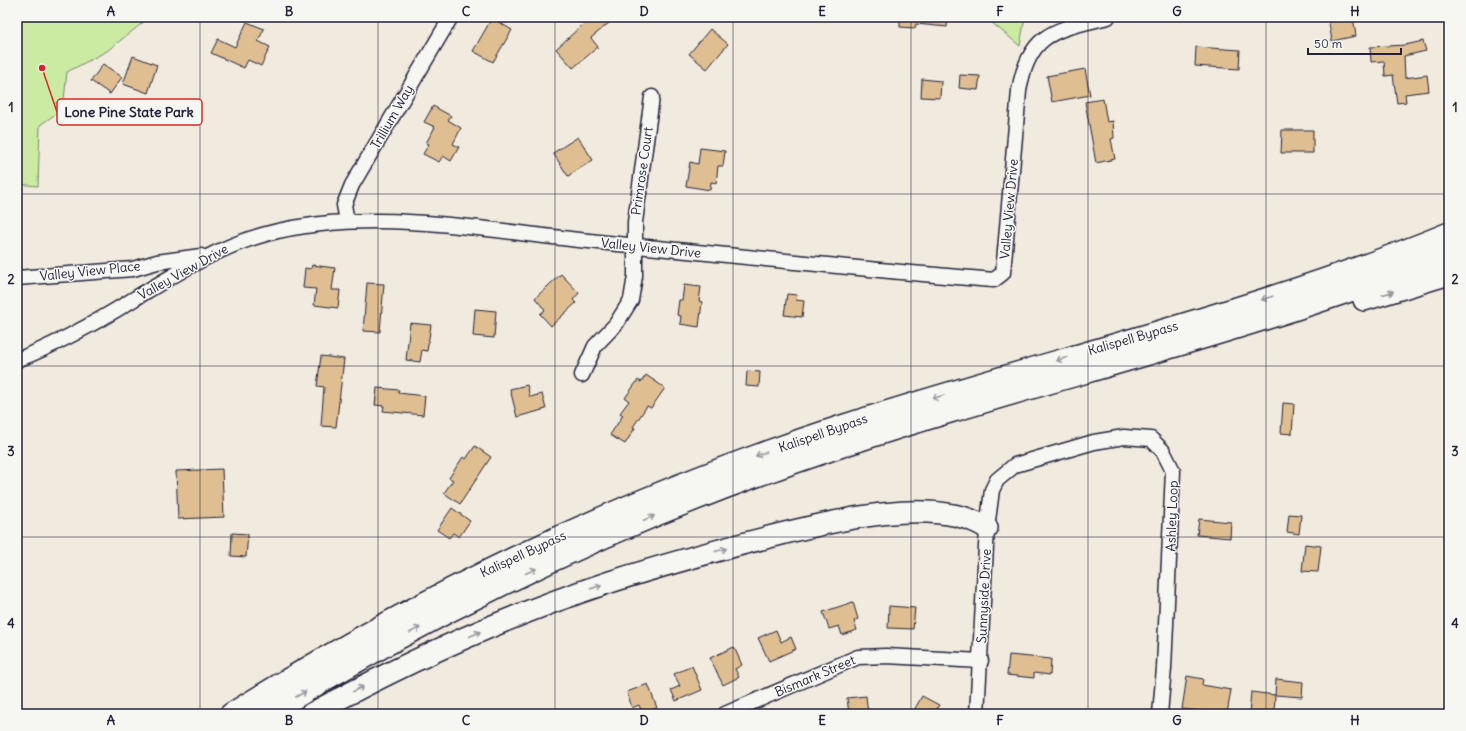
<svg xmlns="http://www.w3.org/2000/svg" width="1466" height="731" viewBox="0 0 1466 731" font-family="Delius,sans-serif">
<style>
.green{fill:#cbeaa2;stroke:#76866e}
.building{fill:#dfbe91;stroke:#22223b}
.lines{fill:none;stroke-linecap:round;stroke-linejoin:round}
.minor-casing{stroke:#22223b;stroke-width:17}
.highway-casing{stroke:#22223b;stroke-width:24}
.minor{stroke:#f6f6f2;stroke-width:14}
.highway{stroke:#f6f6f2;stroke-width:21}
.oneway{stroke:#9797a0}
.grid{fill:none;stroke:#22223b;stroke-width:1;stroke-opacity:0.55}
.labels{text-anchor:middle;dominant-baseline:central;stroke-width:3;stroke-linejoin:round;paint-order:stroke}
.street-label{font-size:13px;fill:#22223b;stroke:#f6f6f2}
.leader{fill:none;stroke:#d62828;stroke-width:1.5}
.callout-dot{fill:#d62828;stroke:#f6f6f2;stroke-width:1.5}
.callout{fill:#f6f6f2;stroke:#d62828;stroke-width:1.5}
.callout-label{font-size:14px;text-anchor:middle;font-weight:bold;fill:#22223b}
.neatline{fill:none;stroke:#22223b;stroke-width:1.5}
.grid-label{font-size:13px;text-anchor:middle;font-weight:bold;fill:#22223b}
</style>
<rect width="100%" height="100%" fill="#f1ebdf"/>
<filter id="ink" filterUnits="userSpaceOnUse"><feTurbulence type="fractalNoise" baseFrequency=".025" numOctaves="2"/><feDisplacementMap in="SourceGraphic" scale="8" xChannelSelector="R" yChannelSelector="G"/><feConvolveMatrix kernelMatrix="1 2 1 2 8 2 1 2 1" color-interpolation-filters="sRGB"/></filter>
<g filter="url(#ink)">
<!-- green -->
<path class="green" d="M17,17H150L107,51L67,72L63,109L40,125L38,186L17,184Z
M985,17H1025L1020,46Z"/>
<!-- building -->
<path class="building" d="M591,17H616L591,38L598,47L573,68L556,49Z
M900,17L915,18L948,17L947,27L916,24L915,28L900,27Z
M1328,17H1353L1356,36L1332,41Z
M492,18L512,30L493,62L473,51Z
M247,22L264,29L258,41L270,47L261,66L248,60L244,68L211,53L218,39L235,47Z
M710,29L728,44L707,69L689,54Z
M1423,41L1426,51L1404,56L1405,78L1427,75L1429,91L1405,94L1406,102L1397,103L1393,75L1385,76L1384,61L1371,62L1370,47L1405,45Z
M1196,47L1240,50L1239,69L1195,66Z
M133,56L157,65L148,93L123,84Z
M103,64L122,77L110,94L91,81Z
M1085,69L1090,95L1052,102L1047,76Z
M960,75L980,76L978,90L959,88Z
M922,79L941,81L940,98L921,97Z
M1103,99L1107,122L1113,121L1114,138L1111,139L1115,159L1096,163L1085,102Z
M433,106L451,116L448,120L461,128L453,144L459,147L451,161L443,156L439,162L423,154L429,144L426,143L435,127L424,122Z
M1282,130H1313V153H1281Z
M578,137L593,160L568,176L553,153Z
M700,148L725,151L723,166H718L716,183L711,182L710,190L686,186L690,162L698,164Z
M312,265L335,268L332,290H340L338,308L314,305L316,289L303,288L305,268L311,269Z
M561,274L579,293L573,300L576,303L551,326L540,314L545,310L535,298Z
M367,283L384,284L380,332L363,331Z
M684,285L701,287L699,301L702,302L699,327L680,324L681,316L677,315L679,300H682Z
M787,294L797,295L796,300L804,301L802,317L784,315Z
M475,309L496,311L494,338L473,336Z
M410,323L431,325L427,351L422,350L420,362L406,360Z
M321,356L344,359L336,427L321,426L324,387L317,386Z
M747,371L760,372L759,387L746,386Z
M646,375L665,388L651,408L647,406L633,427L635,428L625,444L610,435L623,415L620,413L629,401L625,398L638,380L641,382Z
M527,385L530,397L542,394L546,409L517,417L510,389Z
M377,388L399,390L398,393L425,396L423,415L383,411L384,406L375,405Z
M1283,403L1294,404L1292,434L1281,433Z
M475,446L491,457L460,504L444,493L453,480L449,478L463,457L466,459Z
M222,469L224,517L178,519L176,471Z
M452,508L470,521L459,537L453,533L449,538L437,530Z
M1289,514L1301,515L1299,534L1287,532Z
M1199,519L1231,522L1230,538L1197,535Z
M232,533L248,534L246,557L231,556Z
M1305,544L1321,546L1318,572L1302,571Z
M853,602L858,619L854,621L857,630L842,635L839,626L829,629L823,612Z
M889,606L915,608L913,629L888,628Z
M776,630L781,642L791,637L796,649L769,661L758,638Z
M734,647L742,665L735,669L739,677L723,685L710,658Z
M1009,655L1051,659L1050,675L1034,673V678L1007,675Z
M692,666L702,690L676,701L671,690L680,686L674,674Z
M1187,676L1203,679L1202,685L1231,690L1227,714L1182,709Z
M1276,679L1303,682L1302,697L1275,695L1274,714H1249L1251,692L1275,695Z
M648,684L657,708L646,712L644,709L641,710L639,705L632,708L627,692Z
M866,696L868,714H849L847,698Z
M922,696L939,705L934,714H912Z"/>
<g class="lines">
<!-- minor casing -->
<g class="minor-casing">
<path id="minor" d="M347,221L344,205L352,185L451,17
M17,278L133,269L157,262L201,256
M17,360C58,344 97,322 134,299C177,273 218,247 266,234C370,207 475,229 579,240C717,254 855,269 994,280L1003,273L1019,91C1029,31 1056,30 1108,17
M582,375L595,346L616,324L631,300L635,276V222L652,97
M725,714L858,657L886,656L981,661
M977,714L987,528L992,490L997,480L1015,465L1094,442L1124,437L1151,439L1163,451L1173,471L1164,668L1160,714"/>
</g>
<!-- highway casing -->
<g class="highway-casing">
<path id="highway" d="M1364,300L1449,274
M231,714C423,594 629,495 845,425C1046,360 1253,313 1449,233
M268,714C442,607 628,518 822,453C1029,382 1245,336 1449,254
M311,714C406,662 506,616 610,582C663,565 718,550 773,536C829,522 935,494 987,528"/>
</g>
<!-- minor -->
<use href="#minor" class="minor"/>
<!-- highway -->
<use href="#highway" class="highway"/>
</g>
<!-- one-way arrows -->
<defs><path id="oneway-shaft" d="M-6 0H5M1.5-3L5.5 0L1.5 3" fill="none" stroke-width="1.6" stroke-linecap="round" stroke-linejoin="round"/></defs>
<g class="oneway">
<use href="#oneway-shaft" transform="translate(1388 293) rotate(-16)"/>
<use href="#oneway-shaft" transform="translate(1267 298) rotate(162)"/>
<use href="#oneway-shaft" transform="translate(1062 359) rotate(164)"/>
<use href="#oneway-shaft" transform="translate(938 397) rotate(163)"/>
<use href="#oneway-shaft" transform="translate(761 454) rotate(160)"/>
<use href="#oneway-shaft" transform="translate(649 518) rotate(-23)"/>
<use href="#oneway-shaft" transform="translate(721 550) rotate(-15)"/>
<use href="#oneway-shaft" transform="translate(531 571) rotate(-25)"/>
<use href="#oneway-shaft" transform="translate(596 587) rotate(-19)"/>
<use href="#oneway-shaft" transform="translate(415 630) rotate(-28)"/>
<use href="#oneway-shaft" transform="translate(475 634) rotate(-24)"/>
<use href="#oneway-shaft" transform="translate(358 689) rotate(-27)"/>
<use href="#oneway-shaft" transform="translate(301 694) rotate(-30)"/>
</g>
</g>
<!-- grid -->
<path class="grid" d="M200,17V714M378,17V714M555,17V714M733,17V714M911,17V714M1088,17V714M1266,17V714M17,194H1449M17,366H1449M17,537H1449"/>
<g class="labels">
<!-- street labels -->
<g class="street-label">
<text transform="translate(392 117) rotate(-60)">Trillium Way</text>
<text transform="translate(642 171) rotate(-82)">Primrose Court</text>
<text transform="translate(1009 209) rotate(-85)">Valley View Drive</text>
<text transform="translate(651 248) rotate(6)">Valley View Drive</text>
<text transform="translate(90 271) rotate(-6)">Valley View Place</text>
<text transform="translate(183 272) rotate(-29)">Valley View Drive</text>
<text transform="translate(1133 338) rotate(-16)">Kalispell Bypass</text>
<text transform="translate(823 433) rotate(-19)">Kalispell Bypass</text>
<text transform="translate(1172 516) rotate(-88)">Ashley Loop</text>
<text transform="translate(523 554) rotate(-25)">Kalispell Bypass</text>
<text transform="translate(984 596) rotate(-87)">Sunnyside Drive</text>
<text transform="translate(815 676) rotate(-23)">Bismark Street</text>
</g>
</g>
<!-- callouts -->
<path class="leader" d="M42 68L57 112"/>
<circle class="callout-dot" cx="42" cy="68" r="4"/>
<rect class="callout" x="57" y="99" width="145" height="26" rx="4"/>
<g class="callout-label">
<text x="129" y="117">Lone Pine State Park</text>
</g>
<!-- margin -->
<rect width="1466" height="731" fill="none" stroke="#f6f6f2" stroke-width="44"/>
<!-- scale -->
<path d="M1308 48v6h93v-6" fill="none" stroke="#22223b" stroke-width="2"/>
<text x="1314" y="48" font-size="12" fill="#22223b" stroke="#f6f6f2" stroke-width="3" paint-order="stroke">50 m</text>
<rect x="22" y="22" width="1422" height="687" class="neatline"/>
<g class="grid-label">
<text x="111" y="16">A</text>
<text x="289" y="16">B</text>
<text x="466" y="16">C</text>
<text x="644" y="16">D</text>
<text x="822" y="16">E</text>
<text x="1000" y="16">F</text>
<text x="1177" y="16">G</text>
<text x="1355" y="16">H</text>
<text x="11" y="112">1</text>
<text x="1455" y="112">1</text>
<text x="11" y="284">2</text>
<text x="1455" y="284">2</text>
<text x="11" y="456">3</text>
<text x="1455" y="456">3</text>
<text x="11" y="628">4</text>
<text x="1455" y="628">4</text>
<text x="111" y="725">A</text>
<text x="289" y="725">B</text>
<text x="466" y="725">C</text>
<text x="644" y="725">D</text>
<text x="822" y="725">E</text>
<text x="1000" y="725">F</text>
<text x="1177" y="725">G</text>
<text x="1355" y="725">H</text>
</g>
</svg>
